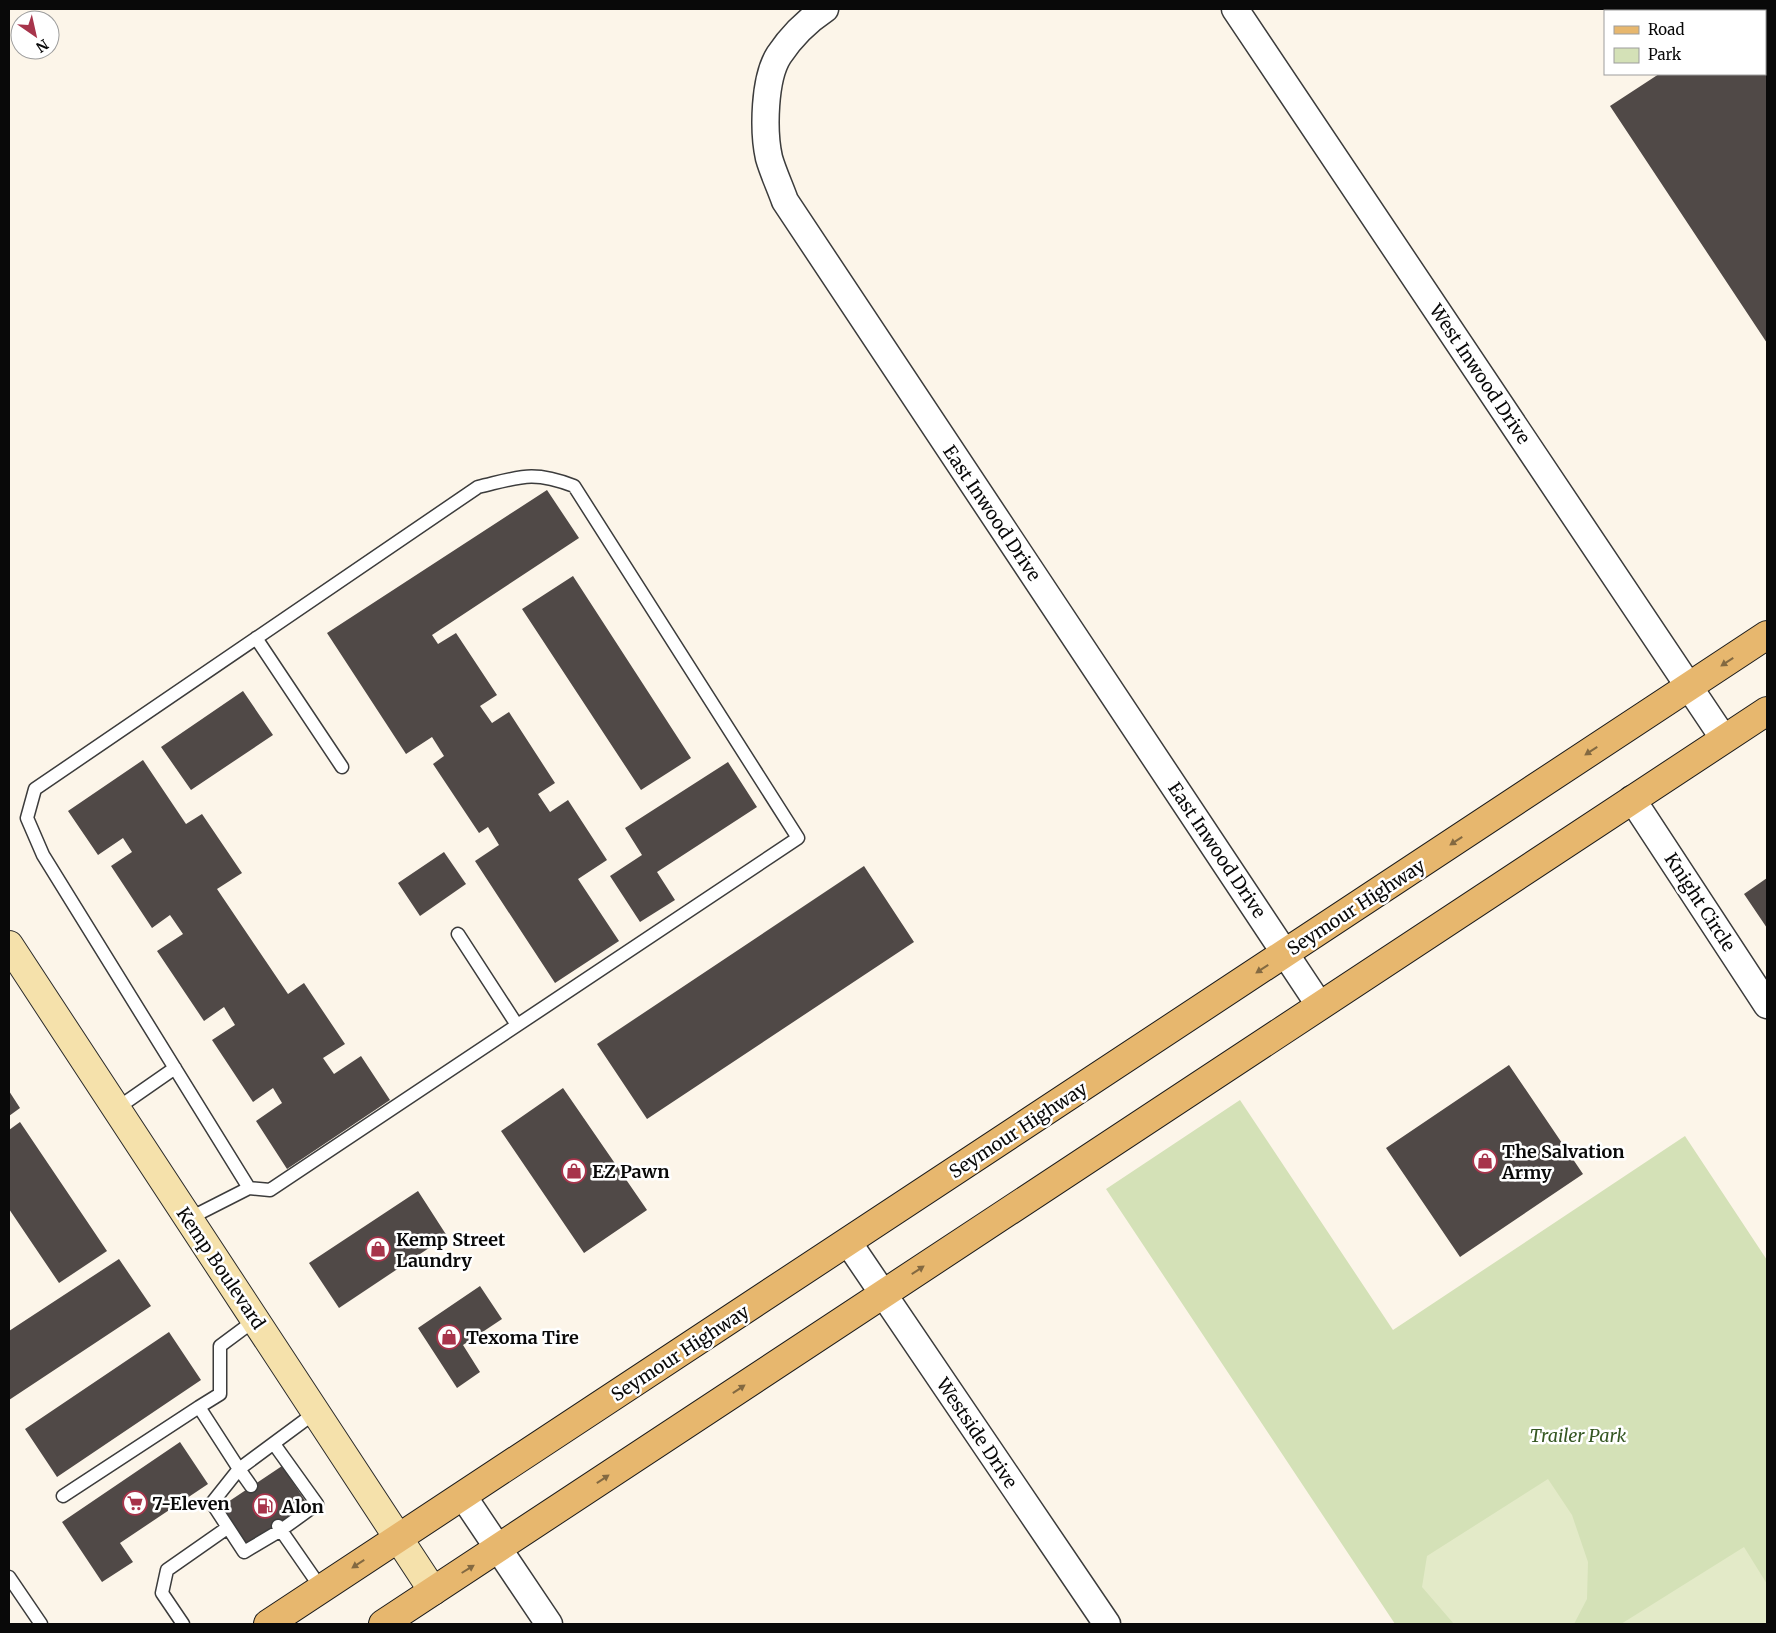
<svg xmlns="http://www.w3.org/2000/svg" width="1776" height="1633" viewBox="0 0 1776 1633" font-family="Merriweather,serif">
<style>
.green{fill:#d4e1b7}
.pitch{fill:#e3eac8}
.building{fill:#504947}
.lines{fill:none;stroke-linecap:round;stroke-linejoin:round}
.lane-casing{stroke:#3c3c3c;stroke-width:15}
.street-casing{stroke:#3c3c3c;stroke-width:29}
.secondary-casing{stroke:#2b2b2b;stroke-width:30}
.primary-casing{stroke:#1a1a1a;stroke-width:30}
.lane{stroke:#fff;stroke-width:12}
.street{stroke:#fff;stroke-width:26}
.secondary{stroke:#f5e1ab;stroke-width:28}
.primary{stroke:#e7b76e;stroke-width:28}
.oneway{fill:#836941}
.labels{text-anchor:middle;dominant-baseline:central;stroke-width:5;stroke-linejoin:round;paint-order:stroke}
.street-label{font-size:18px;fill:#090909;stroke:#fff}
.poi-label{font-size:18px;font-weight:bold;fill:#090909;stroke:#fff;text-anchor:start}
.park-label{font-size:18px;font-style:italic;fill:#365823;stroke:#fff}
</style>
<rect width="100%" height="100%" fill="#fcf5e9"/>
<!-- green -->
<path class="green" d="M1240,1100L1393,1330L1685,1136L1767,1260V1624H1395L1106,1189Z"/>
<!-- pitch -->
<path class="pitch" d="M1548,1479L1572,1515L1588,1562L1587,1599L1574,1624H1454L1422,1587L1427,1556Z
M1744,1547L1767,1584V1624H1621Z"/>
<!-- building -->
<path class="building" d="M1757,9H1767V343L1610,106L1659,74H1765V11H1753Z
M547,490L579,538L432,635L438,644L456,633L497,695L480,706L492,723L509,712L555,783L538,794L550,812L568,800L607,860L578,879L619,941L555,983L475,861L499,845L488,827L479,833L433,764L444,756L432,737L406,754L327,633Z
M573,576L691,758L641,790L522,609Z
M243,691L273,735L191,790L161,747Z
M143,760L186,824L202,814L242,873L217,889L288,994L304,983L345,1044L323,1058L334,1074L361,1056L390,1100L287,1169L256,1121L282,1103L273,1088L253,1102L212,1040L235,1025L224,1007L204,1021L157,951L183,934L170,915L152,928L111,866L132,852L123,838L98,855L68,811Z
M728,762L757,807L657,872L675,900L640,922L610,876L642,855L625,828Z
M444,852L466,884L420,916L398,883Z
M864,866L914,942L647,1119L597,1044Z
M1767,878V928L1744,894Z
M1509,1065L1583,1174L1460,1257L1386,1148Z
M563,1088L647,1210L584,1253L501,1131Z
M9,1091L20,1108L9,1116Z
M20,1122L107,1251L59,1283L9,1209V1130Z
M418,1191L447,1236L339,1308L309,1263Z
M119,1259L151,1306L9,1400V1331Z
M480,1286L502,1319L463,1345L480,1372L457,1388L418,1328Z
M169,1332L201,1380L57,1477L25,1429Z
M180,1442L208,1484L120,1543L133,1562L102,1582L62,1522Z
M282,1466L308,1505L248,1546L222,1506Z"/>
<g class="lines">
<!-- lane casing -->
<g class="lane-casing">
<path id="lane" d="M256,638L342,767
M458,934L517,1025
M116,1109L175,1068
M188,1219L249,1188L270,1190L798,838L574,486C532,470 520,477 478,487L35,789L27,818L43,855L249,1188
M199,1407L220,1394V1346L255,1320
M251,1486L239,1469L316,1412
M63,1496L199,1407L239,1469L212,1503L244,1552L281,1530L317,1504L274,1444
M278,1526L321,1588
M9,1577L41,1624
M183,1624L162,1593L167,1570L227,1528"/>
</g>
<!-- street casing -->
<g class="street-casing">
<path id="street" d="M825,9C807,21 791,37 779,55C764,78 763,131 769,158C773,172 780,187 785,201L1320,1006
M1235,9L1724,739
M1632,799L1767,1005
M848,1242L1107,1624
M463,1496L549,1624"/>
</g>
<!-- secondary casing -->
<g class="secondary-casing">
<path id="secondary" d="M9,945L433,1591"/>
</g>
<!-- primary casing -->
<g class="primary-casing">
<path id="primary" d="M268,1624L1767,635
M383,1624L1767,711"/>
</g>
<!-- lane -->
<use href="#lane" class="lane"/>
<!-- street -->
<use href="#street" class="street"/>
<!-- secondary -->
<use href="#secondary" class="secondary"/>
<!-- primary -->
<use href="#primary" class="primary"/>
</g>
<!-- one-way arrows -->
<defs><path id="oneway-solid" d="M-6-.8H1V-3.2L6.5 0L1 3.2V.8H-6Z" transform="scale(1.25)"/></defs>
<g class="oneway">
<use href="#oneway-solid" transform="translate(1727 662) rotate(147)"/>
<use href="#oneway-solid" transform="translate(1591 751) rotate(147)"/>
<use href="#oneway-solid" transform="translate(1456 841) rotate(147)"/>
<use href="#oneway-solid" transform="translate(1262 969) rotate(147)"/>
<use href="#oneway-solid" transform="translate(918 1270) rotate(-33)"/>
<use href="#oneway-solid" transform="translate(739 1389) rotate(-34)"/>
<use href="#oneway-solid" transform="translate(603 1479) rotate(-34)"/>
<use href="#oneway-solid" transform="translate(358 1564) rotate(147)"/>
<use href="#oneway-solid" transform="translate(468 1569) rotate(-32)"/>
</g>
<!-- icons -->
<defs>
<g id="shop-ring" transform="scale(1.25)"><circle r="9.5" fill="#fff" stroke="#a7344b" stroke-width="1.5"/><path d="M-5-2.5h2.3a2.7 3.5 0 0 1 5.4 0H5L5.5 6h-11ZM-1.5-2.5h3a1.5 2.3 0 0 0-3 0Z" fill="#a7344b"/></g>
<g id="supermarket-ring" transform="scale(1.25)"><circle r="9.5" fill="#fff" stroke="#a7344b" stroke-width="1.5"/><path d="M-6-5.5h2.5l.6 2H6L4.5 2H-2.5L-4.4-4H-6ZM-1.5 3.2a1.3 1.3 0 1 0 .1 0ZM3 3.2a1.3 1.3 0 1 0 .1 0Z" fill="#a7344b"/></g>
<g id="fuel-ring" transform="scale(1.25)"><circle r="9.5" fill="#fff" stroke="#a7344b" stroke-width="1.5"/><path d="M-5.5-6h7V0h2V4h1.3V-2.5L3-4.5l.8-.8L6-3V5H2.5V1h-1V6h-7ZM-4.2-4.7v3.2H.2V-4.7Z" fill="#a7344b"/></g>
</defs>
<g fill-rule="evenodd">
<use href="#shop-ring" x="1485" y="1161"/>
<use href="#shop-ring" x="574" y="1171"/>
<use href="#shop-ring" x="378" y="1249"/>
<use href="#shop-ring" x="449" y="1337"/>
<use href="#supermarket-ring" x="135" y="1503"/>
<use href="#fuel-ring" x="265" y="1506"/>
</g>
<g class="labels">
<!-- street labels -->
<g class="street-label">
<text transform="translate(1480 374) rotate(56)">West Inwood Drive</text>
<text transform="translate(992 513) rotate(56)">East Inwood Drive</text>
<text transform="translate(1217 850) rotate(56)">East Inwood Drive</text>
<text transform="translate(1700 902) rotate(57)">Knight Circle</text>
<text transform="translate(1356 907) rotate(-33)">Seymour Highway</text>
<text transform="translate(1018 1130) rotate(-33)">Seymour Highway</text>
<text transform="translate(221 1268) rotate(56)">Kemp Boulevard</text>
<text transform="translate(680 1353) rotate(-33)">Seymour Highway</text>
<text transform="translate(977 1433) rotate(56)">Westside Drive</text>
</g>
<!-- poi labels -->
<g class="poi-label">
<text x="1502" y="1151">The Salvation<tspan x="1502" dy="21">Army</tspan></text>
<text x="592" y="1171">EZ Pawn</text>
<text x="396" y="1239">Kemp Street<tspan x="396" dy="21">Laundry</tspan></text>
<text x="466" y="1337">Texoma Tire</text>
<text x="152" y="1503">7-Eleven</text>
<text x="282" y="1506">Alon</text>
</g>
<!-- park labels -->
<g class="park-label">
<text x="1578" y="1435">Trailer Park</text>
</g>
</g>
<!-- border -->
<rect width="1776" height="1633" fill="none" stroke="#090909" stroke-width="20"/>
<!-- legend -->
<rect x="1604" y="10" width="162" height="65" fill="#ffffff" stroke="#9d9d9d"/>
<rect x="1614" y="26" width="25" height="8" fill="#e7b76e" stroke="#9d9d9d"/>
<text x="1648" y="35" font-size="15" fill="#090909">Road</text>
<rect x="1614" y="48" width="25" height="15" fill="#d4e1b7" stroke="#9d9d9d"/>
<text x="1648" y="60" font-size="15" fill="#090909">Park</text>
<!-- north arrow -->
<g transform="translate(35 35) rotate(146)"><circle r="24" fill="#ffffff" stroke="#9d9d9d"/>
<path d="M0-4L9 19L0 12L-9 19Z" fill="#a7344b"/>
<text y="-8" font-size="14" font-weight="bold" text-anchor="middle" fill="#090909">N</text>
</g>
</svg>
